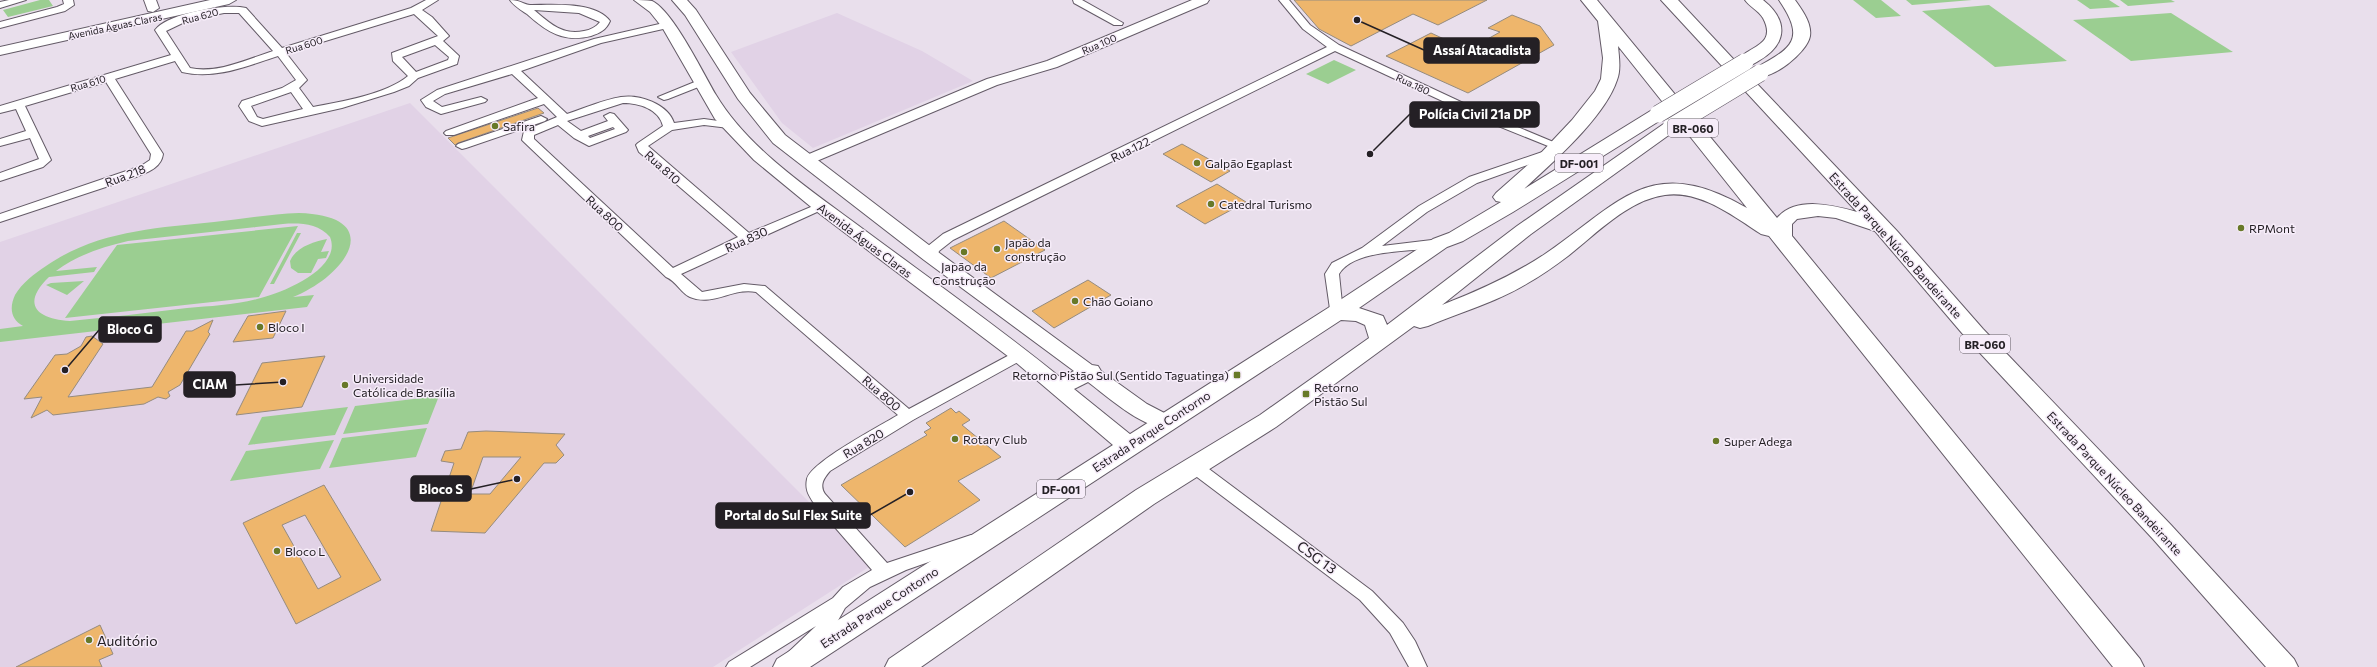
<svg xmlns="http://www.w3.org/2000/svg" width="2377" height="667" viewBox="0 0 2377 667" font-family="Commissioner,sans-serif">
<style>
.built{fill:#e1d2e6}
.green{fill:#9bce91;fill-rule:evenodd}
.building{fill:#eeb66c;stroke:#958b7f;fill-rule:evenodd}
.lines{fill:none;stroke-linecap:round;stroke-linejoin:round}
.minor-casing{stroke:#645b67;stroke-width:2}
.tertiary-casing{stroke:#645b67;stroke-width:2}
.secondary-casing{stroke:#645b67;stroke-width:2}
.trunk-casing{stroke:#645b67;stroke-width:2}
.minor{fill:#fff;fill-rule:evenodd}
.tertiary{fill:#fff;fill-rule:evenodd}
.secondary{fill:#fff;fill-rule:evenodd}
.trunk{fill:#fff;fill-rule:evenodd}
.trunk-bridge-casing{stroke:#645b67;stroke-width:18;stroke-linecap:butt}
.trunk-bridge{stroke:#fff;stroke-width:17}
.poi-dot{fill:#687928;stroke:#f6ecf9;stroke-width:1.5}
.labels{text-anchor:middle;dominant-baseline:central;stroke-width:3;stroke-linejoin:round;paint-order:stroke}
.far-street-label{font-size:10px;fill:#242025;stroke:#f6ecf9}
.shield{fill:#f6ecf9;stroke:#635d65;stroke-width:1}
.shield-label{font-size:11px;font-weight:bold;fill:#242025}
.poi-label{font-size:12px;fill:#242025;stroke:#f6ecf9;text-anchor:start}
.street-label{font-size:12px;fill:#242025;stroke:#f6ecf9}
.near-street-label{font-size:14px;fill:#242025;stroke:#f6ecf9}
.near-poi-label{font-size:14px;fill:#242025;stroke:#f6ecf9;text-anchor:start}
.leader{fill:none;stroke:#242025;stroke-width:1.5}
.callout-dot{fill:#242025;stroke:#f6ecf9;stroke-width:1.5}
.callout{fill:#242025;stroke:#242025;stroke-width:1.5}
.callout-label{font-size:13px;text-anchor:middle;font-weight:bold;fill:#fff}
</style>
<rect width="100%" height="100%" fill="#e9dfec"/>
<!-- built -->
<path class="built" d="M837,13L922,51L973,81L813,148L782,123L731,52Z
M410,103L872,565L713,667H0V242Z"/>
<!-- green -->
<path class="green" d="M40,0H49L53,6L8,17L3,10Z
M1853,0H1881L1901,16L1876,18Z
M1906,0H1972L1912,5Z
M2077,0H2109L2120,7L2090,9Z
M2120,0H2171L2175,2L2128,6Z
M1989,5L2067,61L1995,67L1922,11Z
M2171,13L2233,52L2131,61L2073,20Z
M1334,60L1356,70L1328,84L1306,74Z
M299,213C388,216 346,276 293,297L314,295L307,307L0,342V329L23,326C11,319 9,308 15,295C22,283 34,274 46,266C96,231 156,228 214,222C242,219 271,214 299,213ZM283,224C299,223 318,223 330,237C343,269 280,294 257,299C234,305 210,306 187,308C148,313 109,317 70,321C36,319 21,304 49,277L94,272L97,267L56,271C77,255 103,247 128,241Z
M298,226L259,297L65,318L117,245Z
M297,233H301L274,284H270Z
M327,239L321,252L329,251L326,258L318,259L311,273H298L291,268L290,261C296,247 313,242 327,239Z
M84,281L67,295L46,285L51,283Z
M439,396L428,424L343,434L355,406Z
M348,407L335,435L248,445L262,417Z
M427,428L416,457L329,468L342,438Z
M334,440L320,469L230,481L246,451Z"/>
<!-- building -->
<path class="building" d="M1294,0H1487L1438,25L1413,14L1351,46L1319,29Z
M1512,15L1540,26L1554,45L1468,93L1386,56L1431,33L1468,50L1500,32L1488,28Z
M538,108L544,113L458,143L455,145L448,138Z
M1182,144L1230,171L1211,182L1163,154Z
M1217,184L1246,202L1205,224L1176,206Z
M1004,221L1045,250L991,278L950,248Z
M1088,280L1111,295L1054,328L1032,311Z
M286,311L273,338L233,342L248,316Z
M213,320L208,332L210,334L180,385L168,392L170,396L166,399L158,397L144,404L53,415L47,410L31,418L42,397L24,399L55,355L67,354L81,346L86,337L92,336L103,344L68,397L152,387L186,331H192Z
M325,356L302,407L236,415L262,363Z
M951,408L956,413L959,411L970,420L962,425L1001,457L958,481L980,500L905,547L841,485L927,435L924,432L931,428L926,423Z
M486,431L565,434L556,445L564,455L556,463H544L485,533L431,531L454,463L441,461L445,451L461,449L468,432ZM483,457H521L490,494H470Z
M324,485L381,580L296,624L243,523ZM305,515L341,577L318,589L282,525Z
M100,625L113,654L99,660L102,667H16Z"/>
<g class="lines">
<!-- minor casing -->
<g class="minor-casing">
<path id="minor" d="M9,0H26L0,8V2Z
M63,0H73L74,5L65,11L0,28V22L57,7L64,4Z
M426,0H438L422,10L432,17L449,36L443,41L459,56L457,64L418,78L409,86L394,92L342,108L262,126L249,121L239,106L242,101L282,88L296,80L278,56C247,66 215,80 182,72L175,61L115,79L163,154C161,168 148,172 136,177L0,222V214L141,166L150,160L151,154L106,82L25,106L51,160L43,167L0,181V173L39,159L30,138L0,146V139L26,131L16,109L0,113V106L171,55L155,30C168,13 226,3 246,8L282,48L411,8ZM224,13H239L273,51C248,59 217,74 190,68L166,31L189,20ZM414,14L438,36L392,53L393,61L408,76C387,94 340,102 313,107L299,88L307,80L286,53ZM435,45L449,57L448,60L416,72L402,57ZM291,92L303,109L263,119L257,117L251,106Z
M510,0C520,0 525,5 530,5C553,5 595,1 610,21C606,30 600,33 591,36C564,43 547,32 527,14C521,10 514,6 510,0ZM534,10L579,13L600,22C596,27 590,30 584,31C563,36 549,23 534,10Z
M1073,0H1082L1123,23L1122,25H1114L1074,3Z
M1279,0H1289L1310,25L1339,45L1489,115L1563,146L1557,149L1553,148L1481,119L1335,51L953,240L939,251L936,259H926L924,256L928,246L943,234L1327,47L1303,29Z
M668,22L673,25L672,27L601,43L521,71L567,114C585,108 603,100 621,97C639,94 668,104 674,123L704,119L733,123L735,125L733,127L729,128L704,125L672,130L648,146L749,233L818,204H826L828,207L681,274L702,292L744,284L765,286L909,409L1015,352L1020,350L1027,355L1025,358L913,420L830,471C824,478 819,485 825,494L887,563L971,535L977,537L979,541L977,545L906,570L870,587L845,608L831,633L796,667H775L778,662L816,626L750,667H726L729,662L833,598L843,587L872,570L813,502C808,494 805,489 807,479C811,462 880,426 898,415L756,292C733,287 713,307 690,297C681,293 676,281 666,277L524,142L522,140L524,131L557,117L544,104L454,135H446L444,133L446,131L538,98L512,74L445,94L433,101L442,107L481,97L487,100L485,102L441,114L426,107L421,100L437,90L594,39ZM623,103C639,103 659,109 663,126L638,143L636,145L639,152L738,237L673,268L534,139V135L558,125L574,138L589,146L626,132L628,130L614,114L610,113L604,116L608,121L581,131L567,121ZM613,127L615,129L590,138L588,136Z
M702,79L707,82L706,84L668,99L664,100L658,97Z
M541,116L547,119L545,121L466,148L462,149L456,146L458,144Z
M1551,149L1555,151L1557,153L1555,155L1477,183L1427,212L1382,246L1440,239L1446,243L1445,246C1417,253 1355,247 1339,274L1343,313L1336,317L1331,316L1325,274L1332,263L1362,248L1419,206L1469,177Z
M1195,461L1201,463L1372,591L1403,623L1415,641L1427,667H1409L1390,633L1360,600L1189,471L1187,467L1189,463Z"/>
</g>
<!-- tertiary casing -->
<g class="tertiary-casing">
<path id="tertiary" d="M144,0H156L159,8L153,12L148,11Z
M1192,0H1209L1207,3L1057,67L997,85L812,163L807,165L799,160L802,157L987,79L1047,61Z"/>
</g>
<!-- secondary casing -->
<g class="secondary-casing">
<path id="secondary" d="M210,0H236L229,4L0,55V47Z
M634,0C639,0 647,0 652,1C673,11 703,73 716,95C748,149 813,192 863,229C929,278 997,326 1061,378L1074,371L924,260L773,143L738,99L685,15L672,0H687L696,10L750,93L785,135L938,252L1092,365L1098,366L1101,371L1147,404L1172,417L1175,422L1172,427C1148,434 1106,395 1088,382L1074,389L1136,439L1139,445L1136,451L1128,453L1120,451L1013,360L816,211L754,160L715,119L662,27L650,12Z"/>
</g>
<!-- trunk casing -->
<g class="trunk-casing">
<path id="trunk" d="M1581,0H1597L1777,218C1796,196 1832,205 1857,212L1661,0H1678L1737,63C1743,46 1779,48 1763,18C1758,10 1750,7 1745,0H1763C1788,20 1788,43 1760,60C1753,64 1748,68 1740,66L1897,231L1983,329L2171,525L2294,659L2298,667H2266L2153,539L1967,339L1875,231L1836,218L1818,216L1797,219L1792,224V236L2140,659L2144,667H2113L1769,236L1761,234C1733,216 1700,190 1665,195C1628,200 1596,234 1568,256C1556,265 1542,275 1528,283C1497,302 1461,312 1428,326L1420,328L1414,326L1276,427L1154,504L921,667H885L889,659L1136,490L1260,415L1369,338L1365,325L1356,321L1341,320L810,667H773L777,659L1328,308L1433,239L1449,233L1501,202L1496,201L1493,197L1496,193L1539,155L1572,120L1595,91L1601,79L1603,58L1598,21ZM1618,46L1747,208C1650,152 1621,202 1545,254C1512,276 1478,291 1442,305L1531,234L1680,127L1677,123H1665L1517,226L1387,325L1383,316L1359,308L1447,247L1463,241L1513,212L1664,118L1667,114L1664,110H1652L1524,189C1553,162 1605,117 1617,80C1621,70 1619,57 1618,46Z
M1779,0H1795C1802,10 1812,23 1810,36C1807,53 1771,81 1754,77L1752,73L1754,69C1791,48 1807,41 1779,0Z"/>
</g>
<!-- minor -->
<use href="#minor" class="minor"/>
<!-- tertiary -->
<use href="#tertiary" class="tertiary"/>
<!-- secondary -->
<use href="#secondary" class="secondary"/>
<!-- trunk -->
<use href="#trunk" class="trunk"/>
<!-- trunk-bridge casing -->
<g class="trunk-bridge-casing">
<path id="trunk-bridge" d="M1658,114L1745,62
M1671,127L1760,73"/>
</g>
<!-- trunk-bridge -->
<use href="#trunk-bridge" class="trunk-bridge"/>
</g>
<!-- markers -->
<g class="poi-dot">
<circle cx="495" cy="126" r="4"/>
<circle cx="1197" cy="163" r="4"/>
<circle cx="1211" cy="204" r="4"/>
<circle cx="2241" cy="228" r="4"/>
<circle cx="997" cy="249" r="4"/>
<circle cx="964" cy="252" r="4"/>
<circle cx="1075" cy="301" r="4"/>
<circle cx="260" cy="327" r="4"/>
<rect x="1233" y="371" width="8" height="8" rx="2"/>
<circle cx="345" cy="385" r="4"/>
<rect x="1302" y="390" width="8" height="8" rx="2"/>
<circle cx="955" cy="439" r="4"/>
<circle cx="1716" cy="441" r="4"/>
<circle cx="277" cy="551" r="4"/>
<circle cx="89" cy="640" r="4"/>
</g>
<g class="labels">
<!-- far-street labels -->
<g class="far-street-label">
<text transform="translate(200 16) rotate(-15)">Rua 620</text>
<text transform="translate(115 26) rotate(-12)">Avenida Águas Claras</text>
<text transform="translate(1099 44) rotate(-23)">Rua 100</text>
<text transform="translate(304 45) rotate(-17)">Rua 600</text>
<text transform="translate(88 83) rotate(-17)">Rua 610</text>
<text transform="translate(1413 84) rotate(25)">Rua 180</text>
</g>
<!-- shield labels -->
<g class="shield">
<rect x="1668" y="119" width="50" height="18" rx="3"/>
<rect x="1555" y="154" width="48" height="18" rx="3"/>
<rect x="1960" y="335" width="50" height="18" rx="3"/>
<rect x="1037" y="480" width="48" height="18" rx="3"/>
</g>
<g class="shield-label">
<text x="1693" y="128">BR-060</text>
<text x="1579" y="163">DF-001</text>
<text x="1985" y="344">BR-060</text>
<text x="1061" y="489">DF-001</text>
</g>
<!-- poi labels -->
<g class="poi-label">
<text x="503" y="126">Safira</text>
<text x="1205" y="163">Galpão Egaplast</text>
<text x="1219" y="204">Catedral Turismo</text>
<text x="2249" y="228">RPMont</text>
<text x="1005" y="242">Japão da<tspan x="1005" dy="14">construção</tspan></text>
<text x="964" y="266" text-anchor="middle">Japão da<tspan x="964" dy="14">Construção</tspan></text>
<text x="1083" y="301">Chão Goiano</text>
<text x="268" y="327">Bloco I</text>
<text x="1229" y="375" text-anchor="end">Retorno Pistão Sul (Sentido Taguatinga)</text>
<text x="353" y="378">Universidade<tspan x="353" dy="14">Católica de Brasília</tspan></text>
<text x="1314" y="387">Retorno<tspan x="1314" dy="14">Pistão Sul</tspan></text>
<text x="963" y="439">Rotary Club</text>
<text x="1724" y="441">Super Adega</text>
<text x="285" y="551">Bloco L</text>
</g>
<!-- street labels -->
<g class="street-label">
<text transform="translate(1130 149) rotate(-26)">Rua 122</text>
<text transform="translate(663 167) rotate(42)">Rua 810</text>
<text transform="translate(125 175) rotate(-21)">Rua 218</text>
<text transform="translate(605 213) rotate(43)">Rua 800</text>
<text transform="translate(746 239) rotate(-24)">Rua 830</text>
<text transform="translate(865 240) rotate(37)">Avenida Águas Claras</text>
<text transform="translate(1896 245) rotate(48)">Estrada Parque Núcleo Bandeirante</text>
<text transform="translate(882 393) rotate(41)">Rua 800</text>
<text transform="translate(1151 431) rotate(-33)">Estrada Parque Contorno</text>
<text transform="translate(863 443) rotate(-31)">Rua 820</text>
<text transform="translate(2115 483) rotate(47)">Estrada Parque Núcleo Bandeirante</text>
<text transform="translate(879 607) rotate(-33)">Estrada Parque Contorno</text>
</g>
<!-- near-street labels -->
<g class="near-street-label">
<text transform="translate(1317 557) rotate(36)">CSG 13</text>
</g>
<!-- near-poi labels -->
<g class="near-poi-label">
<text x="97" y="640">Auditório</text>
</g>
</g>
<!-- callouts -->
<path class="leader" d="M1357 20L1424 50M1370 154L1410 114M65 370L99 330M283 382L235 385M517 479L471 489M910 492L870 515"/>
<g class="callout-dot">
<circle cx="1357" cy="20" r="4"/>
<circle cx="1370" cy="154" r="4"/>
<circle cx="65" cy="370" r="4"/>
<circle cx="283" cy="382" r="4"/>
<circle cx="517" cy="479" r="4"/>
<circle cx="910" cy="492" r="4"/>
</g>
<g class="callout">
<rect x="1424" y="38" width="115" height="25" rx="4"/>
<rect x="1410" y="102" width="129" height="25" rx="4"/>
<rect x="99" y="317" width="62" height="25" rx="4"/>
<rect x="184" y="372" width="51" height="25" rx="4"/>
<rect x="411" y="476" width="60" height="25" rx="4"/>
<rect x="716" y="503" width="154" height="25" rx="4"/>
</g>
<g class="callout-label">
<text x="1482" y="55">Assaí Atacadista</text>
<text x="1475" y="119">Polícia Civil 21a DP</text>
<text x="130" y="334">Bloco G</text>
<text x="210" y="389">CIAM</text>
<text x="441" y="494">Bloco S</text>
<text x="793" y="520">Portal do Sul Flex Suite</text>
</g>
</svg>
